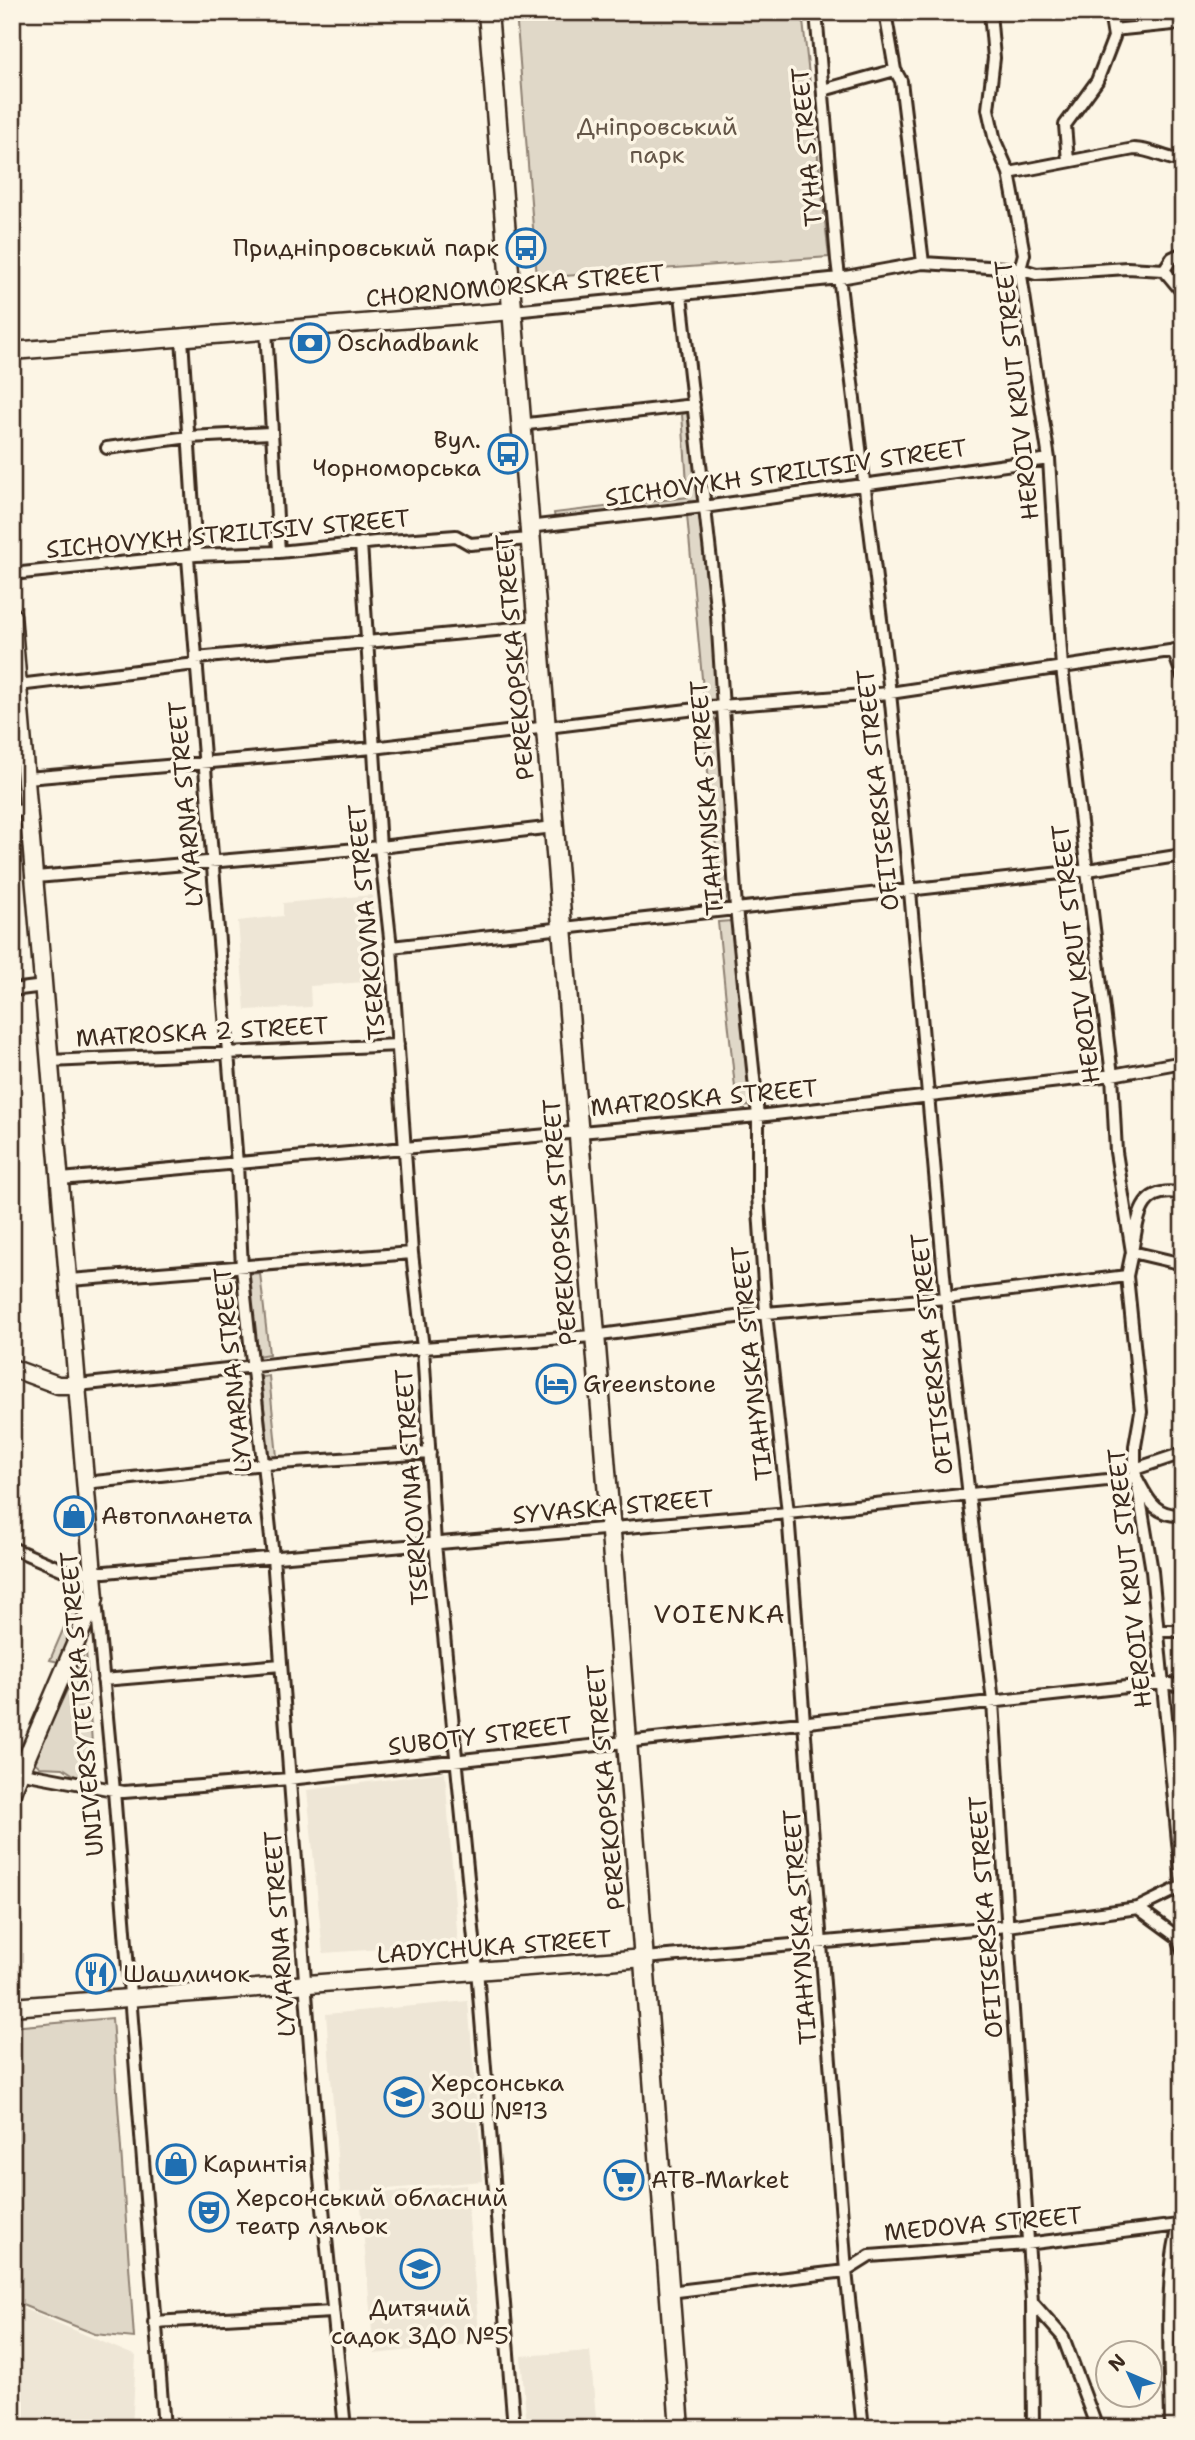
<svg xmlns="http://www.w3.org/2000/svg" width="1195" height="2440" viewBox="0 0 1195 2440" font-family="'Shantell Sans',sans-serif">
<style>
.built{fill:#eee6d6}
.green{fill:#e0d8c8;stroke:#8e8173;stroke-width:2}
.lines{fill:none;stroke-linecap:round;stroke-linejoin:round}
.street-casing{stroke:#3b2a1e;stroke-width:16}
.secondary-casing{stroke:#3b2a1e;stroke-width:21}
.primary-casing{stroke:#3b2a1e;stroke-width:23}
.street{stroke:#fcf5e5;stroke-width:10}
.secondary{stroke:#fcf5e5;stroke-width:16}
.primary{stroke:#fcf5e5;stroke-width:18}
.labels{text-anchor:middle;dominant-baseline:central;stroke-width:7;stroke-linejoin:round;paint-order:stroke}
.park-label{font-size:24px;fill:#645648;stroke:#fcf5e5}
.street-label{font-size:24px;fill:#3b2a1e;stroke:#fcf5e5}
.poi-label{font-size:24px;fill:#3b2a1e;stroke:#fcf5e5;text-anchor:start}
.neighbourhood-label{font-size:26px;letter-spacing:2px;fill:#3b2a1e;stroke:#fcf5e5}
</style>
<rect width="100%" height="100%" fill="#fcf5e5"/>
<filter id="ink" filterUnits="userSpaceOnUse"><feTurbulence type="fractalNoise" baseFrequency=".0143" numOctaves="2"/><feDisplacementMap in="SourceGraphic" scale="14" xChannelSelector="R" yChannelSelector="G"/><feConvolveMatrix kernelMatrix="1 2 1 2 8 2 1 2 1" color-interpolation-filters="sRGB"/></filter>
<g filter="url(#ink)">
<!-- built -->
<path class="built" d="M372,895L378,981L310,986L311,1007L245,1010L238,921L283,916V903Z
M445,1772L458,1944L323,1953L307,1790Z
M468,2001L483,2181L340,2193L326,2014Z
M466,2185L480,2343L374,2354L360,2195Z
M12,2304L136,2356L132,2428H12Z
M590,2351L597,2428H527L521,2356Z"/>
<!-- green -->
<path class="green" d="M516,12H802L829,257L537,278Z
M692,412L698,501L555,520L554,513L688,497L682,414Z
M701,514L713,617L717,699L704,700L687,515Z
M711,714L717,722L730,887L725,901L718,902L721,895L702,715Z
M731,921L753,1106L737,1107L718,922Z
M260,1273L269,1354L257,1356L248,1274Z
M269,1376L277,1457L269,1458L261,1377Z
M72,1603L78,1616L59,1662L50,1660L66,1623L67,1604Z
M86,1650L94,1775L92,1780L80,1779L63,1768L40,1767L33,1761Z
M112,2018L134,2338L95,2334L12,2301V2027Z"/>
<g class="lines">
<!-- street casing -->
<g class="street-casing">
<path id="street" d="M816,12L837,260L890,693L910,891L946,1298L993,1702L1032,2302L1033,2428
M885,12L895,70L901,81L923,263
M990,12L994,58L988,109L995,141L1009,173L1024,254L1020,269L1049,459L1062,668L1112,1075L1116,1152L1132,1252L1127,1276L1141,1412L1135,1446V1469L1152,1571L1183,1894
M1113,30L1183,23
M823,90L895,70
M1068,161L1065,125L1097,81L1114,37L1110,12
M1009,173L1134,149C1151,149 1165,159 1183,161
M1164,270L1183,293
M681,295L717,615L736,908L758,1116V1195L766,1313L788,1513L846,2271L863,2428
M513,311L840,278L923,263L1020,269L1036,274L1127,268L1164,270L1172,258L1183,253
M266,329L279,552
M182,338L196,555
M519,425L694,405
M107,448L189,437L270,433
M528,527L704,507L1049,459
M361,543L380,847L391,947L412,1253L423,1348L435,1544L477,1969L514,2428
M188,558L237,1164L242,1268L273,1557L320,2178L345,2428
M12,574L196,555L279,552L376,542L456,536L470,544L529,539
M1173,650L1183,677
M196,658L538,626
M18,685L196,664
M27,778L373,748L721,706L890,693L1183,649
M12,811L30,810
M36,877L380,847L554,827
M391,947L1088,870L1183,855
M12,990L44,986
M50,1061L398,1045
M61,1179L758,1116L1112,1075L1183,1062
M1183,1194C1139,1184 1138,1219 1132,1252L1183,1264
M70,1280L412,1253
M78,1385L423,1348L593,1336L766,1313L946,1298L1127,1276
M1135,1469L1183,1453
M85,1483L264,1464L430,1453
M12,1548L68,1572H105L788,1513L1136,1477C1148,1499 1154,1517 1183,1515
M96,1600L114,1791L164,2428
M1158,1631H1183
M103,1680L281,1665
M12,1767L28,1774L124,1792L289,1779L1163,1683L1183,1686
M1138,1908L1183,1941
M1183,1926L1179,1940L1183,1952
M645,1958L1007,1926L1138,1908L1183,1886
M669,2292L846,2271L870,2256L1026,2244L1179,2225
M1032,2302L1063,2337L1097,2428
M154,2322L332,2312
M1171,2428C1171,2374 1162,2262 1183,2216"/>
</g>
<!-- secondary casing -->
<g class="secondary-casing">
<path id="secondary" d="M12,351L513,311
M12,615L95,1598L12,1792
M12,1368L58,1385H78
M12,2007L645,1958"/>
</g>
<!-- primary casing -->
<g class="primary-casing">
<path id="primary" d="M488,12L610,1520L680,2428"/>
</g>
<!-- street -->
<use href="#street" class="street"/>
<!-- secondary -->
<use href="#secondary" class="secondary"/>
<!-- primary -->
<use href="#primary" class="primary"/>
</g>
</g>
<!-- icons -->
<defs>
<g id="bus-ring" transform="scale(2.0125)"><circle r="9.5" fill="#fcf5e5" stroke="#1f6fb2" stroke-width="1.5"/><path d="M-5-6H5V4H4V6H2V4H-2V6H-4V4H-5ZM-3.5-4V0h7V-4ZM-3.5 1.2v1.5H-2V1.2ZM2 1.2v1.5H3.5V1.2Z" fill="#1f6fb2"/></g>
<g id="bank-ring" transform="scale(2.0125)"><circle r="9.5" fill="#fcf5e5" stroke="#1f6fb2" stroke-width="1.5"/><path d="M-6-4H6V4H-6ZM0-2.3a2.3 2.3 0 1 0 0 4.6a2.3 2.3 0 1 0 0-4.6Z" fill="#1f6fb2"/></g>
<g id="hotel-ring" transform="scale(2.0125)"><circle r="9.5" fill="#fcf5e5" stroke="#1f6fb2" stroke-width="1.5"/><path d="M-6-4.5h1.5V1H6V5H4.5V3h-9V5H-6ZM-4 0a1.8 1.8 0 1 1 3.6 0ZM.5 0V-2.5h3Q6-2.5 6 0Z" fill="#1f6fb2"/></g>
<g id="shop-ring" transform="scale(2.0125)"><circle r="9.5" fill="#fcf5e5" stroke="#1f6fb2" stroke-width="1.5"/><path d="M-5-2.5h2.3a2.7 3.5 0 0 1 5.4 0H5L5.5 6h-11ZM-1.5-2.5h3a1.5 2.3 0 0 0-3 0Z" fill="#1f6fb2"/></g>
<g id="restaurant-ring" transform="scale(2.0125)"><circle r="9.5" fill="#fcf5e5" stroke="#1f6fb2" stroke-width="1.5"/><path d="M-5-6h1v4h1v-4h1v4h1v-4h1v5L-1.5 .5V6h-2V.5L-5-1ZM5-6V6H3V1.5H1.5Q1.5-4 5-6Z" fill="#1f6fb2"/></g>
<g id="school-ring" transform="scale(2.0125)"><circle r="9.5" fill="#fcf5e5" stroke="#1f6fb2" stroke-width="1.5"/><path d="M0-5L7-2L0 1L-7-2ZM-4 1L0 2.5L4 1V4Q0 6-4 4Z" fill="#1f6fb2"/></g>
<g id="supermarket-ring" transform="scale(2.0125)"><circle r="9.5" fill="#fcf5e5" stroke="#1f6fb2" stroke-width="1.5"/><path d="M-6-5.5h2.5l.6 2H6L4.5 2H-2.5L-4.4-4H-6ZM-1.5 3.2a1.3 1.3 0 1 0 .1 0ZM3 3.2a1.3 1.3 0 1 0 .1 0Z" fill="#1f6fb2"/></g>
<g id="theatre-ring" transform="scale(2.0125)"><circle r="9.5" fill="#fcf5e5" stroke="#1f6fb2" stroke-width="1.5"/><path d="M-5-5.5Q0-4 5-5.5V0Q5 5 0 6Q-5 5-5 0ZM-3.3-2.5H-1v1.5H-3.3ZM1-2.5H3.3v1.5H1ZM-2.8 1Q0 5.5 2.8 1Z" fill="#1f6fb2"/></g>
</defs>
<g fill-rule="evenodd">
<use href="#bus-ring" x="526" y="248"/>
<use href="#bank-ring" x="310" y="343"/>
<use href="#bus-ring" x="508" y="454"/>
<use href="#hotel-ring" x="556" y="1384"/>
<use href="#shop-ring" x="74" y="1516"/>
<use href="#restaurant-ring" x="96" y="1974"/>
<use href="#school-ring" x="404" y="2097"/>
<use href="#shop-ring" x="176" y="2164"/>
<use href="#supermarket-ring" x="624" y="2180"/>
<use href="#theatre-ring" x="209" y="2212"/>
<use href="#school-ring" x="420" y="2269"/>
</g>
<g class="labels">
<!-- park labels -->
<g class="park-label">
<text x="657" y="127">Дніпровський<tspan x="657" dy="28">парк</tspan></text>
</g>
<!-- street labels -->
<g class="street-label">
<text transform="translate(807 147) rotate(-95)">TYHA STREET</text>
<text transform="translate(515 286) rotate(-5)">CHORNOMORSKA STREET</text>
<text transform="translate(1017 390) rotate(-96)">HEROIV KRUT STREET</text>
<text transform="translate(786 473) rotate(-8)">SICHOVYKH STRILTSIV STREET</text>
<text transform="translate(228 534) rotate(-5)">SICHOVYKH STRILTSIV STREET</text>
<text transform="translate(515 657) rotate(-95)">PEREKOPSKA STREET</text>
<text transform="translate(878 790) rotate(-96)">OFITSERSKA STREET</text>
<text transform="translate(707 798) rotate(-94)">TIAHYNSKA STREET</text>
<text transform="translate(186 804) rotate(-95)">LYVARNA STREET</text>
<text transform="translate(367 922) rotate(-95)">TSERKOVNA STREET</text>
<text transform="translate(1076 954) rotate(-97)">HEROIV KRUT STREET</text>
<text transform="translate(202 1032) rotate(-3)">MATROSKA 2 STREET</text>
<text transform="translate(704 1098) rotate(-5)">MATROSKA STREET</text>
<text transform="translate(560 1222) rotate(-94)">PEREKOPSKA STREET</text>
<text transform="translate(932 1354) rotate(-96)">OFITSERSKA STREET</text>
<text transform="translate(752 1363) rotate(-96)">TIAHYNSKA STREET</text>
<text transform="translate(233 1370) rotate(-96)">LYVARNA STREET</text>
<text transform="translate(412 1487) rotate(-94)">TSERKOVNA STREET</text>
<text transform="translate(613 1507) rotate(-5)">SYVASKA STREET</text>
<text transform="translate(1130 1578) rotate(-96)">HEROIV KRUT STREET</text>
<text transform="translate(82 1704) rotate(-95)">UNIVERSYTETSKA STREET</text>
<text transform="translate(480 1736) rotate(-7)">SUBOTY STREET</text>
<text transform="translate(606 1787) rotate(-95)">PEREKOPSKA STREET</text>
<text transform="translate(986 1917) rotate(-94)">OFITSERSKA STREET</text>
<text transform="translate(800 1927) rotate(-94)">TIAHYNSKA STREET</text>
<text transform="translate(280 1934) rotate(-94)">LYVARNA STREET</text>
<text transform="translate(494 1947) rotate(-4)">LADYCHUKA STREET</text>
<text transform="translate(983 2224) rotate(-5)">MEDOVA STREET</text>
</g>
<!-- poi labels -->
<g class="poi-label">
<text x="499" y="248" text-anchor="end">Придніпровський парк</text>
<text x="337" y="343">Oschadbank</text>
<text x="481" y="440" text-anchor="end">Вул.<tspan x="481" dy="28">Чорноморська</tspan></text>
<text x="583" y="1384">Greenstone</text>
<text x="101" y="1516">Автопланета</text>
<text x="123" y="1974">Шашличок</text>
<text x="431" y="2083">Херсонська<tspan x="431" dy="28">ЗОШ №13</tspan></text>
<text x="203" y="2164">Каринтія</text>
<text x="651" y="2180">ATB-Market</text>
<text x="236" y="2198">Херсонський обласний<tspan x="236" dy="28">театр ляльок</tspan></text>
<text x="420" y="2308" text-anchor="middle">Дитячий<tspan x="420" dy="28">садок ЗДО №5</tspan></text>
</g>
<!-- neighbourhood labels -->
<g class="neighbourhood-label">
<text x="720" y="1613">VOIENKA</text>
</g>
</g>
<!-- margin -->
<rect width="1195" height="2440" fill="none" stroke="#fcf5e5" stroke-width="42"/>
<rect x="21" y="21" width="1153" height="2398" fill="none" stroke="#3b2a1e" stroke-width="2.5" filter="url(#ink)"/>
<!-- north arrow -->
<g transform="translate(1129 2374) rotate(314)"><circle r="33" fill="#fcf5e5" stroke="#afa495" stroke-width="2"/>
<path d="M0-5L12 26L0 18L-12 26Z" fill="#1f6fb2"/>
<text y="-10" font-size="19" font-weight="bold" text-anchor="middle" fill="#3b2a1e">N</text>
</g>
</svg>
